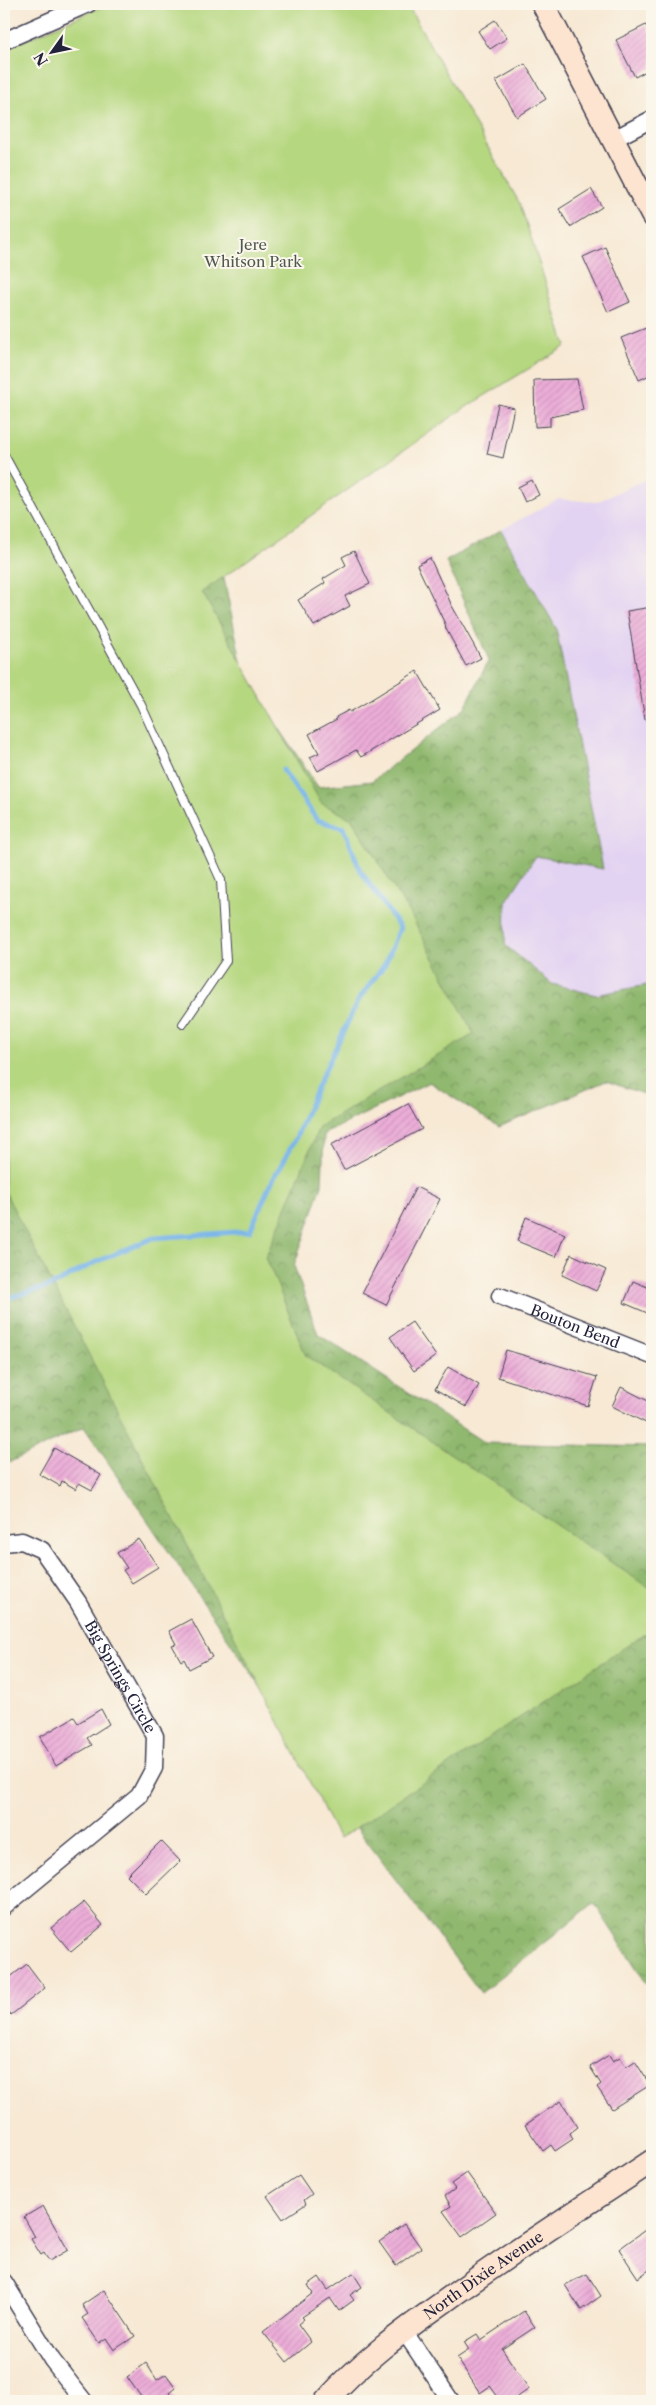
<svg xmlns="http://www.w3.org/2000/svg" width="656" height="2405" viewBox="0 0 656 2405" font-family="'Libre Caslon Text',serif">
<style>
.built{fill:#e3d3f2}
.forest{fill:url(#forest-crowns);stroke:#596d54}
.green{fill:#b5d77f;stroke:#6c7c5d}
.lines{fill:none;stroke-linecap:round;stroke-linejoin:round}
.stream{stroke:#75b3e8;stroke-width:5}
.building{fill:url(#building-hatch)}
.lane-casing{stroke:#424052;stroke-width:10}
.street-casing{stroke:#424052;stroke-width:19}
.secondary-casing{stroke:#424052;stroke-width:25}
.lane{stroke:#fff;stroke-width:8}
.street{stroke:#fff;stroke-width:16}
.secondary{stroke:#fde4d1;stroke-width:22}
.labels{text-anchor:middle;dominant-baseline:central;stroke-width:4;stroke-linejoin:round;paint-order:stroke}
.park-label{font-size:15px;fill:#4e584f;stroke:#fbf7ec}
.street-label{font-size:15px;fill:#22223b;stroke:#fbf7ec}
</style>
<defs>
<pattern id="forest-crowns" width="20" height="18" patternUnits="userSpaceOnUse" patternTransform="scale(1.25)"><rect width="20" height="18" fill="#90b86e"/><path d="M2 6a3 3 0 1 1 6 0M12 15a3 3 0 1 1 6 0" fill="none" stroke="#75955c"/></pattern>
<pattern id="building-hatch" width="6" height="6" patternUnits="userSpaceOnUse" patternTransform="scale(1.25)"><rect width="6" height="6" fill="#ecadd8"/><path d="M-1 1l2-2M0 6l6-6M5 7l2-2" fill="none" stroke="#ca95ba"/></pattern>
</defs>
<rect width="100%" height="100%" fill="#fbf7ec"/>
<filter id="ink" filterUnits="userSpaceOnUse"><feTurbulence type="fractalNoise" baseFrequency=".02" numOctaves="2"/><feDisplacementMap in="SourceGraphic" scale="10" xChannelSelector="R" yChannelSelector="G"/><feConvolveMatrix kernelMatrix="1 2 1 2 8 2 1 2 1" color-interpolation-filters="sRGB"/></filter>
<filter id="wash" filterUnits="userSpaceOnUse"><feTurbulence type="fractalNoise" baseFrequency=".0096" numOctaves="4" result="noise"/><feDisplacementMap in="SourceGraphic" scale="20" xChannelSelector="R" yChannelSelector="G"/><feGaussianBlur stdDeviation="1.12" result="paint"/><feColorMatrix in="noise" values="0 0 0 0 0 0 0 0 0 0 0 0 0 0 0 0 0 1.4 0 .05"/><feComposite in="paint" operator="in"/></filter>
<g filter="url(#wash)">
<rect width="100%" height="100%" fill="#f7e9d4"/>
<!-- built -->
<path class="built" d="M652,476V984L596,995L552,984L505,945L506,902L536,856L603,869L556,628L501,530L558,499L597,502Z"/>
<!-- forest -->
<path class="forest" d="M18,436L222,569L244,675L318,787L372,781L464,709L489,660L446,561L501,530L556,628L603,869L536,856L506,902L505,945L552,984L596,995L652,984V1097L606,1081L499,1127L429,1082L324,1134L322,1185L294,1266L318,1334L485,1443L652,1447V1992L594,1903L481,1993L353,1823L84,1427L4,1465V1177Z"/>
<!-- green -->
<path class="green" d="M108,4H407L520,204L566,346L463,409L202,592L321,803L352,819L414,921L474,1034L319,1127L266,1257L306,1356L652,1590V1629L339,1839L4,1190V49Z"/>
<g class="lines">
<!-- stream -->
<path class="stream" d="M4,1299L51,1286L96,1262L153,1238L250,1231L269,1187L295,1140L317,1087L358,1001L385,964L400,928L360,870L344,828L317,820L283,770"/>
</g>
<g id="blocks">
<!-- building -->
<path class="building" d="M495,20L507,38L490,49L478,31Z
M646,25L652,37V68L635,77L616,40Z
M525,64L546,99L517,117L496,81Z
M591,189L602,207L570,227L559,209Z
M605,247L630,302L608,312L583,257Z
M646,328L652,343V374L639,380L621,338Z
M577,379L583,410L550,417V426L535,427L534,380Z
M498,404L514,408L503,458L487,454Z
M532,480L539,495L525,502L518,487Z
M354,551L370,584L345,596L350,606L314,626L298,600L325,583L323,579L346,565L342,557Z
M430,558L452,606L481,658L466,666L445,627L446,626L417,565Z
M652,607V720H645L627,611Z
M417,671L440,710L361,757L356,750L318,771L310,757L319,753L309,734L337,719L336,717L349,710L350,712L372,699Z
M408,1104L422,1129L344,1170L331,1145Z
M416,1187L440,1199L386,1305L362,1293Z
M526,1217L565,1234L556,1257L517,1241Z
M571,1254L606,1270L596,1291L562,1275Z
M633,1281L652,1289V1315L624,1303Z
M412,1322L436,1356L414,1371L390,1337Z
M506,1350L597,1377L588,1406L498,1377Z
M448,1367L479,1385L466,1407L435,1389Z
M621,1387L652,1403V1426L612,1406Z
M54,1448L101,1475L92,1490L79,1483L76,1489L62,1481L60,1486L39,1474Z
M139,1539L158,1567L132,1583L123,1570L127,1568L117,1553Z
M191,1619L212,1657L189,1669L184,1659L181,1661L172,1645L176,1644L169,1631Z
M101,1709L109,1724L87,1738L92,1745L56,1766L40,1737L74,1717L78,1723Z
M161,1841L180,1861L146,1894L127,1875Z
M84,1902L103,1925L71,1952L51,1928Z
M27,1964L45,1988L11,2015L4,2006V1982Z
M609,2055L613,2061L620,2057L626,2067L635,2061L650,2085L612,2109L597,2087L601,2084L590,2067Z
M561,2101L578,2127L570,2133L573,2139L555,2151L551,2145L543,2151L525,2125Z
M467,2173L496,2213L462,2237L443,2211L451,2206L445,2196L455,2189L451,2184Z
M299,2175L312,2194L304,2200L306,2204L283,2219L267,2196Z
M43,2206L68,2250L49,2261L44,2253L41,2255L31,2239L35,2237L24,2217Z
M404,2224L421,2248L396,2266L379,2242Z
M652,2225V2268L638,2278L619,2249Z
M353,2273L362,2287L350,2295L354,2300L339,2311L330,2298L302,2317L304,2319L298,2324L311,2342L287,2362L263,2332L313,2293L308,2285L319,2277L328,2290Z
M587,2274L601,2296L581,2310L565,2285Z
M104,2290L135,2336L114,2350L106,2338L99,2343L82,2318L88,2314L82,2305Z
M524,2311L535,2327L502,2349L529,2389L512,2401H501L490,2386L480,2393L457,2358L469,2350L464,2342L477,2334L481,2340Z
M146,2363L157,2380L166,2374L176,2388L170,2393L176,2401H144L127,2377Z"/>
</g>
</g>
<g filter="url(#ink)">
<use href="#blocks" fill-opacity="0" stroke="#424052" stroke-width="1"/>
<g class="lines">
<!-- lane casing -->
<g class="lane-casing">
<path id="lane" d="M4,455L141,705L221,880L226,961L183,1024"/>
</g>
<!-- street casing -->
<g class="street-casing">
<g id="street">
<path d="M4,41L88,4"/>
<path d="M612,140L652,119"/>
<path id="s1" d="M500,1296L652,1356"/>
<path id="s2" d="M4,1543L22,1541L42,1550L78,1602L155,1736L154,1768L139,1796L4,1907"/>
<path d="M4,2282L52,2360L84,2401"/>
<path d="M404,2331L451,2401"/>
</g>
</g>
<!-- secondary casing -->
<g class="secondary-casing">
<g id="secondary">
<path d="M543,4L652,215"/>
<path id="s3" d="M326,2401C360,2362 403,2331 445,2301C512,2252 583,2207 652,2161"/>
</g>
</g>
<!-- lane -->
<use href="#lane" class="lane"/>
<!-- street -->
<use href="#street" class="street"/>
<!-- secondary -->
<use href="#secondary" class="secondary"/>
</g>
</g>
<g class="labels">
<!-- park labels -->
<g class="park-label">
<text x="253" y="244">Jere<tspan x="253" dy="17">Whitson Park</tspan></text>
</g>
<!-- street labels -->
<g class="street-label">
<text stroke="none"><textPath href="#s1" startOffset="81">Bouton Bend</textPath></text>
<text stroke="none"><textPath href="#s2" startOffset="189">Big Springs Circle</textPath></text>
<text stroke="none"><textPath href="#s3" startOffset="202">North Dixie Avenue</textPath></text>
</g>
</g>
<!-- margin -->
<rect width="656" height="2405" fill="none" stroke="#fbf7ec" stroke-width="20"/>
<!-- north arrow -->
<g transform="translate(52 52) rotate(237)" stroke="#fbf7ec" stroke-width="4" paint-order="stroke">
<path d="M0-4L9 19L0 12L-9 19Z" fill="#22223b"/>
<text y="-8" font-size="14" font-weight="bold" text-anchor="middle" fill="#22223b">N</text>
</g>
</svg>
